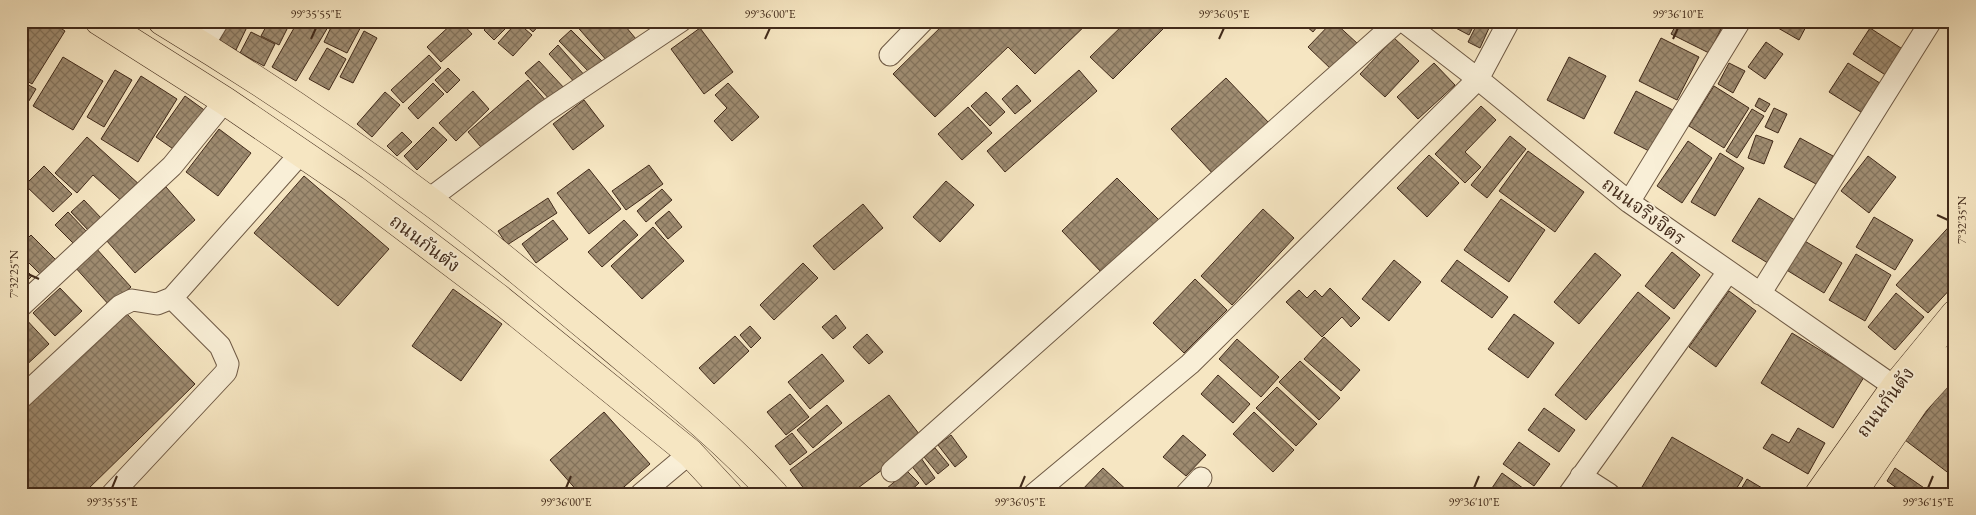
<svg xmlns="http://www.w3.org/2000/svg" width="1976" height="515" viewBox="0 0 1976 515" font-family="'EB Garamond','Noto Serif Thai',serif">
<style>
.building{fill:url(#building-cross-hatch);stroke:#412a1a}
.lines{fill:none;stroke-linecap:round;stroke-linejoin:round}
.minor-casing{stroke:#6e5944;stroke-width:23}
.major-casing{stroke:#412a1a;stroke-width:29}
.minor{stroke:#f9efd7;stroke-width:21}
.major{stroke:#f6e6c2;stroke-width:28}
.ticks{fill:none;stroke:#412a1a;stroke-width:2}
.labels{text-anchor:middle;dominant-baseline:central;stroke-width:4;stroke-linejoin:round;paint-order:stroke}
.street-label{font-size:19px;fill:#412a1a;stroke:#f9efd7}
.neatline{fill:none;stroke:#412a1a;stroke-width:2}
.ticks-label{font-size:12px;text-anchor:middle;fill:#412a1a}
</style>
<defs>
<pattern id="building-cross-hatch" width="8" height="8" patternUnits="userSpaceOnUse" patternTransform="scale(1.25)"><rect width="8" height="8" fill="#9f8c71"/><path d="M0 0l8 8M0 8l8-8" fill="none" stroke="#83735c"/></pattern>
</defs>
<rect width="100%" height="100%" fill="#f6e6c2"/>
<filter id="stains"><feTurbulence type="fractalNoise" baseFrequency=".004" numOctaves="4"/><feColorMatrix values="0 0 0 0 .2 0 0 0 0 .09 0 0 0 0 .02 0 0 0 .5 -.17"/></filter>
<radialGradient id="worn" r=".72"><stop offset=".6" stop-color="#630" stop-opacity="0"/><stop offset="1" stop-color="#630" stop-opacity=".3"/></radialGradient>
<!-- building -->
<path class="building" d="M21,21H50L65,31L32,84L21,77Z
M230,21H235L247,27L236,50L219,41Z
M269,21H277L288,27L279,45L261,36Z
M298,21H318L328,27L296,81L272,67Z
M334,21H364L347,53L324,42Z
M455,21H460L472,34L441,62L427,47Z
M493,21H502L507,27L494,40L484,30Z
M521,21H543L533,32Z
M576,21H621L636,39L608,62L574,23Z
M947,21H1090L1035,74L1008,47L935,117L893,74Z
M1127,21H1171L1113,79L1090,57Z
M1300,21H1322L1313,32Z
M1333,21L1358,44L1332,70L1308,47Z
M1449,21H1476L1469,35L1448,24Z
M1678,21H1725L1709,53L1671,34Z
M1773,21H1809L1799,40L1771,24Z
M517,22L532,35L513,56L498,43Z
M1478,22L1489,28L1480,48L1468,42Z
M700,28L733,72L704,94L671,49Z
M1870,28L1904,50L1887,76L1853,54Z
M571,30L602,61L590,73L559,41Z
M364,31L377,38L353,83L340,77Z
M251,32L275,44L264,66L240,53Z
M1394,38L1419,61L1385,97L1360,74Z
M1661,38L1699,57L1677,100L1639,81Z
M1766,42L1783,54L1765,79L1748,67Z
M558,45L586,77L577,85L549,54Z
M327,48L346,59L329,90L309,79Z
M429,55L441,68L403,103L391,90Z
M63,57L103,81L73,130L33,106Z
M1569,57L1606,76L1584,119L1547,100Z
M539,61L566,90L553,103L525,73Z
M1434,63L1455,85L1418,119L1397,97Z
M1729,63L1745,71L1733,93L1718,84Z
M1848,63L1883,85L1864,114L1829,92Z
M448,68L460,80L447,93L435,80Z
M115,70L132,80L104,127L87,117Z
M1079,70L1097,91L1005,172L987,151Z
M141,76L177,99L138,162L101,139Z
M1226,78L1270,124L1215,176L1171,129Z
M528,80L547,102L487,154L468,132Z
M21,81L36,89L24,109L21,108Z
M433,83L444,94L418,119L408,108Z
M728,83L759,117L732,141L714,121L727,108L715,95Z
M1017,85L1031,101L1015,114L1002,99Z
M1714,86L1749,108L1724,148L1689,126Z
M473,91L489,109L456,141L439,123Z
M1636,91L1673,110L1651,152L1614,133Z
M385,92L400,105L372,137L357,124Z
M986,92L1005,112L990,126L971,106Z
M185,96L218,120L189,160L156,137Z
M1759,98L1770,104L1765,112L1755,106Z
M584,100L604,126L573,150L553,124Z
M1481,106L1496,120L1465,152L1481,167L1465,183L1435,154Z
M968,107L992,133L962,160L938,134Z
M1774,108L1787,114L1778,133L1765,127Z
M1752,109L1764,116L1737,158L1726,151Z
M433,127L447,140L417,170L404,156Z
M219,129L251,153L218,196L186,172Z
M402,132L412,142L397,156L387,146Z
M1756,135L1773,141L1764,164L1748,158Z
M1510,136L1526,149L1487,198L1471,185Z
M87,137L141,186L125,204L93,175L77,193L55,173Z
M1800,138L1833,156L1818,185L1784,167Z
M1688,141L1712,158L1682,203L1657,186Z
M1528,151L1584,192L1555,232L1499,191Z
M1720,153L1744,168L1715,216L1691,202Z
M1429,155L1459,183L1427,217L1397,188Z
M1868,156L1896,177L1869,213L1841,191Z
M649,165L663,184L626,210L612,191Z
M44,166L72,194L53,212L25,185Z
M589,169L621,209L589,234L557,193Z
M304,176L389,249L338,306L254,233Z
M1117,178L1159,220L1103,274L1062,231Z
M946,181L974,205L940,242L913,217Z
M166,187L195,220L135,273L106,240Z
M662,189L672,200L646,222L637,211Z
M548,198L557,213L507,245L498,231Z
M1759,198L1798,222L1771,265L1732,241Z
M1501,199L1545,230L1509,282L1464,250Z
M84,200L102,219L89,231L71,212Z
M863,204L883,228L834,270L813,246Z
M1263,209L1294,238L1232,305L1201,276Z
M669,211L682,227L668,239L655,223Z
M68,212L87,232L74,244L55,225Z
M1874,217L1913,240L1895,270L1856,247Z
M553,220L568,239L536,263L522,244Z
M624,220L638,235L602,267L588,252Z
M1955,220V284L1928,313L1896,285Z
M653,227L684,261L642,299L611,266Z
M31,235L56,260L41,275L21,255V245Z
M1803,240L1842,263L1824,293L1785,269Z
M95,247L131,287L110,306L74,266Z
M1672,252L1700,275L1674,309L1645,286Z
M1595,253L1621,275L1579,324L1554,302Z
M1856,254L1891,275L1865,321L1829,300Z
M1394,260L1421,282L1389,321L1362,299Z
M1457,260L1508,297L1492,318L1441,281Z
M803,263L818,278L774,320L760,305Z
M21,265L32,276L21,287Z
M1195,279L1227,310L1184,353L1153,323Z
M60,288L82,311L55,336L33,313Z
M1330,288L1360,318L1351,327L1342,317L1322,337L1286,302L1299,290L1307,298L1315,290L1322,297Z
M453,289L502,324L461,381L412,346Z
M1729,291L1756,311L1716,367L1689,347Z
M1638,292L1670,318L1586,420L1555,395Z
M1896,293L1924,317L1895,350L1868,327Z
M123,310L195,384L83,494H21V409Z
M1514,314L1554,343L1528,378L1488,349Z
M836,315L846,328L833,339L822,327Z
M23,316L49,344L21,370V317Z
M750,326L761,338L751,348L740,335Z
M1792,333L1864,377L1833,428L1761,383Z
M867,334L883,352L869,364L853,347Z
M735,336L749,351L714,384L699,368Z
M1324,337L1360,370L1341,391L1304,359Z
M1237,339L1279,377L1261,397L1219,359Z
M822,354L844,381L810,409L788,382Z
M1300,361L1340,398L1319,420L1279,382Z
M1218,375L1250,404L1233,423L1201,394Z
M1946,386L1955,393V478L1905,440Z
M1277,387L1317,424L1296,446L1256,408Z
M790,394L809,417L786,435L767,412Z
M889,395L923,439L850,494H808L790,470Z
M827,405L842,423L813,448L797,430Z
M1544,408L1575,430L1559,452L1528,430Z
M604,412L650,464L616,494H580L550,460Z
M1254,412L1294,450L1273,472L1233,434Z
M1798,428L1825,443L1808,474L1763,448L1772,434L1789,443Z
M792,433L807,452L790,465L775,446Z
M951,435L967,457L955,467L938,445Z
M1183,435L1206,455L1186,476L1163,457Z
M1672,437L1743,478L1733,494H1654L1642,487Z
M1519,442L1550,464L1534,486L1503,464Z
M935,448L949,465L938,474L924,457Z
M921,458L935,478L926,485L911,465Z
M1103,468L1131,494H1082L1080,492Z
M1895,468L1933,494H1905L1887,481Z
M907,471L919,483L907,494H890L886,489Z
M1502,473L1531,494H1488Z
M1747,479L1772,494H1738Z"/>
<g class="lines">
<!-- minor casing -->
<g class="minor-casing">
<path id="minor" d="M1403,21L1478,79L1629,202L1895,387
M203,46L218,21
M890,55L923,21
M428,200L545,112L681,21
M1629,202L1740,21
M1760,294L1931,21
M21,306L172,166L225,101
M21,398L120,306L132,300L157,304L172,298
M892,471L1398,21
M1581,476L1609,494
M112,494L226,372L228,364L220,346L172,298L301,153
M641,494L690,453
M1034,494L1190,364L1478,79L1509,21
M1186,494L1201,478
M1569,494L1728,272"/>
</g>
<!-- major casing -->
<g class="major-casing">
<path id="major" d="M99,21L225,101L354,189L497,297L690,453L728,494
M162,21C253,76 342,135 427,199C485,241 539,288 594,333C656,385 720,435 774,494
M1819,494L1895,387L1955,314
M1852,494L1915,402L1955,358"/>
</g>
<!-- minor -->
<use href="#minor" class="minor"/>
<!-- major -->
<use href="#major" class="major"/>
</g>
<!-- ticks -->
<path class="ticks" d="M311,39L316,28M765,39L770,28M1219,39L1224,28M1673,39L1678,28M1937,215L1948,220M28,274L39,279M112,488L117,476M566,488L571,476M1020,488L1025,476M1474,488L1479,476M1928,488L1933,476"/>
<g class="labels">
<!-- street labels -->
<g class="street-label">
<text transform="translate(1644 211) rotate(37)">ถนนจริงจิตร</text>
<text transform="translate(425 243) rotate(37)">ถนนกันตัง</text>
<text transform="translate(1885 402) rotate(-53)">ถนนกันตัง</text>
</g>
</g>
<!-- margin -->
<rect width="1976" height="515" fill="none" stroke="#f6e6c2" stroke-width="55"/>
<rect x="28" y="28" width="1920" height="460" class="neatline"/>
<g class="ticks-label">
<text x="316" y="18">99°35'55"E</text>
<text x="770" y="18">99°36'00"E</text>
<text x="1224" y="18">99°36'05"E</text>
<text x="1678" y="18">99°36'10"E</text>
<text transform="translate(1962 220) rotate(-90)" y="4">7°32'35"N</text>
<text transform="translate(14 274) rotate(-90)" y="4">7°32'25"N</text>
<text x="112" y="506">99°35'55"E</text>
<text x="566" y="506">99°36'00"E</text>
<text x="1020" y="506">99°36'05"E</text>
<text x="1474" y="506">99°36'10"E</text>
<text x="1928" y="506">99°36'15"E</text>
</g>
<rect width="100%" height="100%" filter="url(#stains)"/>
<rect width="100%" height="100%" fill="url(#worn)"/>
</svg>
